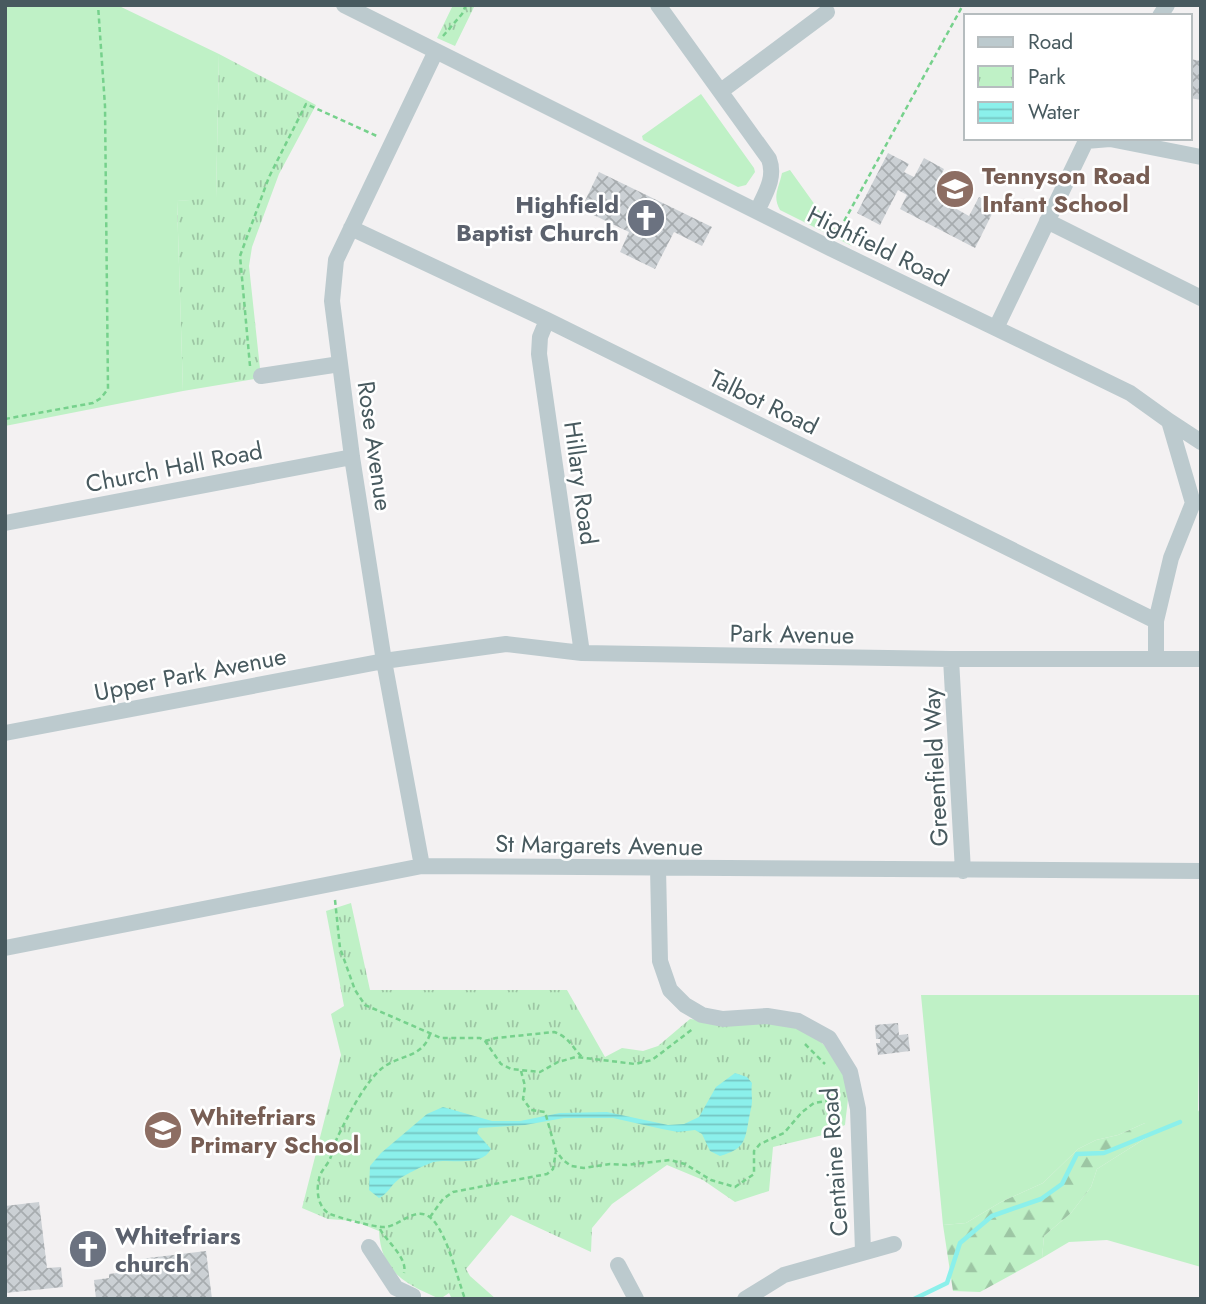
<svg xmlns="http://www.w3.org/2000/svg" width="1206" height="1304" viewBox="0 0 1206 1304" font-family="Jost,sans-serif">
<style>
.green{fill:#bff1c6}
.forest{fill:url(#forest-firs)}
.park{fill:url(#park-tufts)}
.water{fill:url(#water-rules)}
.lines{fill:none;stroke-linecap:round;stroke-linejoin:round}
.stream{stroke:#8bf0eb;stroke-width:4.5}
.building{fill:url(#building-cross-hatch)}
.path{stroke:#76d18c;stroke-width:2.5;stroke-dasharray:5 3.5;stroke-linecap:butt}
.minor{stroke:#bccace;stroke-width:16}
.labels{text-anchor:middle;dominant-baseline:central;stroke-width:5;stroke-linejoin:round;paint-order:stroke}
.education-label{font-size:24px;font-weight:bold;fill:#785e54;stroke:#fff;text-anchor:start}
.worship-label{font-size:24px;font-weight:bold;fill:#5b616d;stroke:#fff;text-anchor:end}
.street-label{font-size:24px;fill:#485a5f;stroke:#fff}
</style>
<defs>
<pattern id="forest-firs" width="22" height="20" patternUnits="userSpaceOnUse" patternTransform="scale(1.75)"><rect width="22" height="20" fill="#bff1c6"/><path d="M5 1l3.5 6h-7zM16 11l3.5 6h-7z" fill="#9dc6a4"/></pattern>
<pattern id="park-tufts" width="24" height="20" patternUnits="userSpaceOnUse" patternTransform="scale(1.75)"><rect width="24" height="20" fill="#bff1c6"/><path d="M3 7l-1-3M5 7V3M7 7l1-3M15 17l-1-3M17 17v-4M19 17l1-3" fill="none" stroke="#9dc6a4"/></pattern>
<pattern id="water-rules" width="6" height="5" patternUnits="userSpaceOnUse" patternTransform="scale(1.75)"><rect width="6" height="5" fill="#8bf0eb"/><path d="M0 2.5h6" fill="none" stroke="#74c5c2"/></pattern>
<pattern id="building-cross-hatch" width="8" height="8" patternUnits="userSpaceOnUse" patternTransform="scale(1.75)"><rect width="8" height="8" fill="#cbd0d4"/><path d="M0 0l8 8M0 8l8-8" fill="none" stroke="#a7acaf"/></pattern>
</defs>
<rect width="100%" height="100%" fill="#f3f1f2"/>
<!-- green -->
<path class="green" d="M5,5H117L219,54L216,199L177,201L183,391L5,426Z
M701,94L754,168L755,172L746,185L738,187L643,140L642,136Z
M790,170L823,216L852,246L780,210C772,196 779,188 782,173Z
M921,995H1200L1198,1110L1201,1115V1267L1107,1240L1069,1242L1042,1258L1044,1236L1071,1213L1091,1187L1097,1169L1146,1138L1145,1123L1118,1135L1096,1140L1078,1149L1043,1183L1001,1202L966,1223L943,1225Z"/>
<!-- forest -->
<path class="forest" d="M1145,1123L1153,1127L1146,1138L1097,1169L1091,1187L1071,1213L1044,1236L1042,1258L980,1292L953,1291L943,1225L966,1223L1001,1202L1043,1183L1078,1149L1096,1140L1118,1135Z"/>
<!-- park -->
<path class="park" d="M453,5H475L455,46L437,38Z
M219,54L316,105L279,174L252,247L249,266L261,378L183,391L177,201L216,198Z
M351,903L370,990H567L605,1057L622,1048L643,1051L658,1046L690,1019C718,1023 752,1015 777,1019C807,1024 844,1056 848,1087C849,1099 846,1113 845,1125L823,1135L773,1147L769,1191L735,1202L703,1180L667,1165L612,1204L592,1228L591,1252L511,1215L466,1269L470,1276L496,1299H452L449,1293L440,1299C406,1284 381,1273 379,1231L354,1221L328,1219L302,1208L341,1055L331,1014L344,1006L326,911Z"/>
<!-- water -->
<path class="water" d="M735,1073L747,1077L752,1083C751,1090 752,1094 752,1101C752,1106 750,1112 749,1118C745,1142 744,1149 720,1156L710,1151L702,1134L695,1130L678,1132L662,1129L613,1118H564L525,1125L479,1128L477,1133L491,1149C481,1168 451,1158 434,1162C428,1163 403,1176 399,1179C390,1186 388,1194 379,1198L369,1190L370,1166L381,1153L427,1114L443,1107L492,1121H520L560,1113L607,1112L668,1125L684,1124L699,1117L716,1087Z"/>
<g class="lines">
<!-- stream -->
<path class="stream" d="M914,1299L947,1283L960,1243L992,1216L1041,1199L1062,1184L1077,1154L1104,1153L1180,1122"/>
</g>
<!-- building -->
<path class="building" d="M1190,59L1201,61V100L1190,98Z
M888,153L909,164L904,172L914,177L924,158L944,169L941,175L963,187L953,207L969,216L979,197L996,206L975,248L900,209L907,195L898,190L880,225L857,213Z
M599,172L712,227L702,246L674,232L655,269L620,252L629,232L581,209Z
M898,1023L899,1035L908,1034L910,1051L878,1055L876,1043H880V1039H876L875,1025Z
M39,1202L47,1268L61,1267L63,1287L5,1293V1206Z
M206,1251L212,1299H96L94,1280L109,1278V1274L142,1270L140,1259Z"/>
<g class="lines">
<!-- path -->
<path class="path" d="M443,36L462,14L466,5
M836,236L963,5
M250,366L240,256L269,177L306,104L379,137
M5,419L93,403L101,398L108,389L105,106L98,5
M335,900L340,948L355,990L365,1005L441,1038H480L485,1041L501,1064L511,1069L540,1072L558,1062L576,1057L635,1064L652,1060L694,1028
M430,1034C422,1059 399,1054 381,1069C364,1084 348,1116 338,1136C334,1144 333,1153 329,1161C325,1168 320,1172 319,1179C316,1191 318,1206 328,1213C335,1217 377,1228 385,1227C401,1226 417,1203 433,1220C448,1237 457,1277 465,1299
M485,1041L496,1038L554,1032C569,1037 572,1047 582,1057
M805,1044L825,1064
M521,1071L525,1086L523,1099L531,1110L545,1112L556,1151L563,1160L571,1166L584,1168L610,1164L627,1165L670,1160L685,1164L711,1180L735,1187L754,1174V1151L760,1144L784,1133L802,1112L814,1103L840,1099
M430,1217L443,1199L453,1192L547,1174L553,1169L556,1151
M380,1229C387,1242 408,1258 404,1273"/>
<!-- minor -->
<path class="minor" d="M344,5L830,248L1093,375L1130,393L1169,421L1193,503L1171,558L1156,621V659
M658,5L769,159C776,178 765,194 757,211
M1160,16L1167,5
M721,91L827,12
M1086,141L1110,139L1201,157
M1047,221L1201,298
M351,228L547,320L1156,621
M547,320L540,337L539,354L582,653
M996,328L1086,141L1084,138
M261,376L340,364
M1169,421L1201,442
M5,523L352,457
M951,659L963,871
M5,733L384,661L506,644L582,653L951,659H1201
M422,866L384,661L352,457L332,301L336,260L436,51
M658,868L660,961L670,990L685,1005L702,1015L723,1019L767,1016L798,1021L829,1038L850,1072L858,1109L863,1251
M5,948L422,866L1201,871
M369,1247L396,1288L413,1296
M618,1265L636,1299
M745,1299L784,1275L894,1244"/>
</g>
<!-- icons -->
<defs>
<g id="school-disc" transform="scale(2.0125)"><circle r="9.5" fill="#8d6e63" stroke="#fff"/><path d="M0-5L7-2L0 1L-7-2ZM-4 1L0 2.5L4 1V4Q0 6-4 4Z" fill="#fff"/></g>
<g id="church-disc" transform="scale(2.0125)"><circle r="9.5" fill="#6b7280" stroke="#fff"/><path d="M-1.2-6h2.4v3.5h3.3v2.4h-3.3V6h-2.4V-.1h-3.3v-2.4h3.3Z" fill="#fff"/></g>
</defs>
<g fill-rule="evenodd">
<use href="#school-disc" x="955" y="189"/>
<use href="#church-disc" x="646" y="218"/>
<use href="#school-disc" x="163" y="1130"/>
<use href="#church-disc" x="88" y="1249"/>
</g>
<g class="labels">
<!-- education labels -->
<g class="education-label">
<text x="982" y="175">Tennyson Road<tspan x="982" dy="28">Infant School</tspan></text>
<text x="190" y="1116">Whitefriars<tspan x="190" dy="28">Primary School</tspan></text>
</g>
<!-- worship labels -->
<g class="worship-label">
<text x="619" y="204">Highfield<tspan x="619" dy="28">Baptist Church</tspan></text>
<text x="115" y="1235" text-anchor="start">Whitefriars<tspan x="115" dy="28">church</tspan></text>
</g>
<!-- street labels -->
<g class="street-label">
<text transform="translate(878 246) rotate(26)">Highfield Road</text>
<text transform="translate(764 402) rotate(26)">Talbot Road</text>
<text transform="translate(375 446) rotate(82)">Rose Avenue</text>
<text transform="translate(174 467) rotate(-11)">Church Hall Road</text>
<text transform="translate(581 483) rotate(82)">Hillary Road</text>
<text transform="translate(792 634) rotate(1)">Park Avenue</text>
<text transform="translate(190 674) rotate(-11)">Upper Park Avenue</text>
<text transform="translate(935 767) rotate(-93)">Greenfield Way</text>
<text transform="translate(599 845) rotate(1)">St Margarets Avenue</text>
<text transform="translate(834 1162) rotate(-94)">Centaine Road</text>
</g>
</g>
<!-- border -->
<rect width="1206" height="1304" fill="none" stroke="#485a5f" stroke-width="14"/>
<!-- legend -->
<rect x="964" y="14" width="228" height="126" fill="#ffffff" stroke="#b6bdbf" stroke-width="2"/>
<rect x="978" y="37" width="35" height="10" fill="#bccace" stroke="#b6bdbf" stroke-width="2"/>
<text x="1028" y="49" font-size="21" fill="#485a5f">Road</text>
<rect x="978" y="66" width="35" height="21" fill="url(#park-tufts)" stroke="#b6bdbf" stroke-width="2"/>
<text x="1028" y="84" font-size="21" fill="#485a5f">Park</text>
<rect x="978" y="102" width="35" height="21" fill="url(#water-rules)" stroke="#b6bdbf" stroke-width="2"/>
<text x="1028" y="119" font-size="21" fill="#485a5f">Water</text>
</svg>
